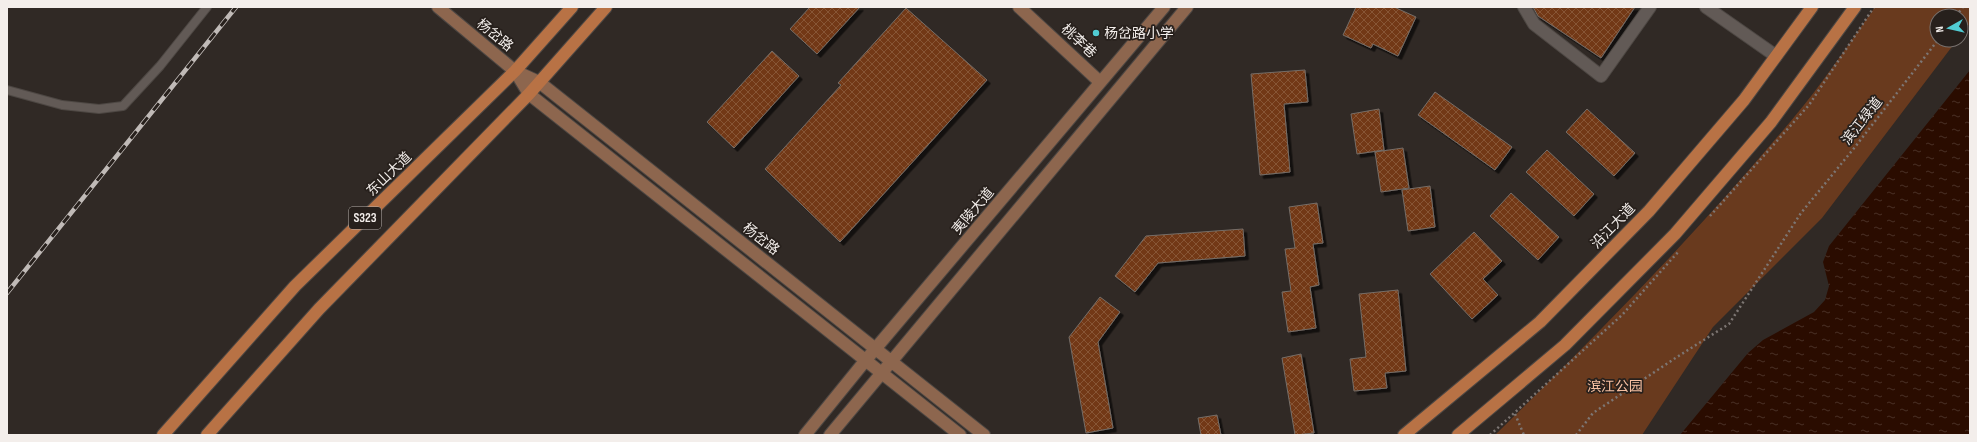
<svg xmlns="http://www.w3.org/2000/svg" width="1977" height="442" viewBox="0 0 1977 442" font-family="'Sofia Sans Condensed','Noto Sans SC',sans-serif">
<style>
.park{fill:#693a1e}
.water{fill:url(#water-ripples)}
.building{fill:url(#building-cross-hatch);stroke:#756d68;filter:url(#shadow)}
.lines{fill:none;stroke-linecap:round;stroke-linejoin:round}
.lane-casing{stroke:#4d4743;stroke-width:10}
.street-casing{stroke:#4d4743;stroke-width:14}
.secondary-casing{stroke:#4d4743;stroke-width:14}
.primary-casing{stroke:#4d4743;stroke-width:14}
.path{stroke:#7d7673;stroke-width:2.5;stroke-dasharray:2 3;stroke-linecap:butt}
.lane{stroke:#625a56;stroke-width:8}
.street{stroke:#625a56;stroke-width:12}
.secondary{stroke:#8d664e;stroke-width:12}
.primary{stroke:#b87245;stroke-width:12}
.rail-casing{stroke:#c0bab7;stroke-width:4.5}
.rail{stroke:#27201c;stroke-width:3;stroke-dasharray:9;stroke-linecap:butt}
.poi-dot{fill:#51ccd3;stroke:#27201c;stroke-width:1.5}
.labels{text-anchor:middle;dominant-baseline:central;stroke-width:3.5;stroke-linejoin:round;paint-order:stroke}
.shield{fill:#27201c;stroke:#b6b0ad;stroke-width:1}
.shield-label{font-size:13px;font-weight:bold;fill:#f3eeeb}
.poi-label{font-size:14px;fill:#f3eeeb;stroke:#27201c;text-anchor:start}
.street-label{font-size:14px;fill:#f3eeeb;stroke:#27201c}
.park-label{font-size:14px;fill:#f6bfa1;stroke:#27201c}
</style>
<defs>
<pattern id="water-ripples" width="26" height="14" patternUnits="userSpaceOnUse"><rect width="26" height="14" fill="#2a0c00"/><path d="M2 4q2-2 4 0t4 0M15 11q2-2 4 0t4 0" fill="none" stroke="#493025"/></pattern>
<pattern id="building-cross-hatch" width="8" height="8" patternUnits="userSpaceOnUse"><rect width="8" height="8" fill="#723812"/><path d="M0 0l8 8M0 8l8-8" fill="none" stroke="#875535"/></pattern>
<filter id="shadow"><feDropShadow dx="3.5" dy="3.5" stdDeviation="0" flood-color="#0009"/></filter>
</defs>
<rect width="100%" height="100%" fill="#302925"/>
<!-- park -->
<path class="park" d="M1875,7H1970V23L1961,35V16H1937V40H1957L1822,218L1713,327L1642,435H1495C1602,330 1709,221 1804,105C1829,74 1852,39 1875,7Z"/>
<!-- water -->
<path class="water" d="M1970,70V435H1680L1748,353L1763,340L1814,312L1825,300L1829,286L1823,262L1829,246Z"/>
<!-- building -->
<path class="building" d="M810,7H860L817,54L790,29Z
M1356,7H1394L1416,17L1398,56L1373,44L1371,48L1343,35Z
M1533,7H1635L1601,58L1538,16Z
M906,8L987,80L840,242L765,169L841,85L838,83Z
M772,51L799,76L734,148L707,122Z
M1305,70L1308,102L1284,104L1290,172L1260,175L1251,74Z
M1435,92L1512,147L1495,170L1418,115Z
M1379,109L1384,150L1357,154L1351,114Z
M1587,109L1635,153L1614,176L1566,132Z
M1403,148L1409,188L1381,192L1375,152Z
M1547,150L1594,194L1574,216L1526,172Z
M1430,186L1435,227L1408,231L1402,190Z
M1511,193L1559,237L1538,260L1490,216Z
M1317,203L1323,243L1313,244L1319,285L1310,287L1316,328L1288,332L1282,292L1291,291L1285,249L1295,248L1289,207Z
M1243,229L1245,256L1158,263L1135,292L1115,276L1146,236Z
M1474,232L1502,261L1483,279L1498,295L1472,319L1430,274Z
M1398,290L1406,371L1385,373L1387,388L1354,391L1350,359L1366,357L1359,294Z
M1100,297L1120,312L1098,342L1113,428L1086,433L1069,337Z
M1301,354L1314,433L1295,435L1282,358Z
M1217,415L1221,435H1201L1198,418Z"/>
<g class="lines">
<!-- lane casing -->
<g class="lane-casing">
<path id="lane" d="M7,90L62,105L99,109L123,106L160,66L207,7"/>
</g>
<!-- street casing -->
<g class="street-casing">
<path id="street" d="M1524,7L1534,24L1601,76L1650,7
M1706,7L1776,56"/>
</g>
<!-- secondary casing -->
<g class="secondary-casing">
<path id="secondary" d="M438,7L515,71L539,82L984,435
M1019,7L1100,82
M515,71L529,94L960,435
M805,435L865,361L1164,7
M830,435L1187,7"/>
</g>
<!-- primary casing -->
<g class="primary-casing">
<path id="primary" d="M163,435L295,286L515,71L572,7
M207,435L319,309L529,94L606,7
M1404,435L1540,322L1649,211L1744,100L1812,7
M1458,435L1565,345L1675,234L1771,122L1855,7"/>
</g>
<!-- path -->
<path class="path" d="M1956,16L1963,7
M1710,216L1809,105L1874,7
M1515,414L1524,435
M1490,435L1622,315L1679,251
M1576,435L1593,413L1677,357L1729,324L1801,213L1855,147L1938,40"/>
<!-- lane -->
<use href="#lane" class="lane"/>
<!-- street -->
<use href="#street" class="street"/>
<!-- secondary -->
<use href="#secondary" class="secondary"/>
<!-- primary -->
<use href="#primary" class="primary"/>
<!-- rail casing -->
<g class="rail-casing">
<path id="rail" d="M7,293L236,7"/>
</g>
<!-- rail -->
<use href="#rail" class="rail"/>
</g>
<!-- markers -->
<circle class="poi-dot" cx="1096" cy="33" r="4"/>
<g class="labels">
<!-- shield labels -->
<rect class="shield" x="349" y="207" width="32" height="22" rx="3"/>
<g class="shield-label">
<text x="365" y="218">S323</text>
</g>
<!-- poi labels -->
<g class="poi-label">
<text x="1104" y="33">杨岔路小学</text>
</g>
<!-- street labels -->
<g class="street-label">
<text transform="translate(495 35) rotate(39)">杨岔路</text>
<text transform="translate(1079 41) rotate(43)">桃李巷</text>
<text transform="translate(1862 121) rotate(-52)">滨江绿道</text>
<text transform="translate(389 174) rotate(-44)">东山大道</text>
<text transform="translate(973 211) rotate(-50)">夷陵大道</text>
<text transform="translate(1613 226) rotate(-46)">沿江大道</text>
<text transform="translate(761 239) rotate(38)">杨岔路</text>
</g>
<!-- park labels -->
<g class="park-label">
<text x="1615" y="386">滨江公园</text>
</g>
</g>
<!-- border -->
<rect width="1977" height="442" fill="none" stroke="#f3eeeb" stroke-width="16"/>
<!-- north arrow -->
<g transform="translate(1949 28) rotate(262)"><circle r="19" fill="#27201c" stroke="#79726f"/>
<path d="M0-3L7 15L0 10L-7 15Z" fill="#51ccd3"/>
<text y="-6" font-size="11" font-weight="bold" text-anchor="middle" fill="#f3eeeb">N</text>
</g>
</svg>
